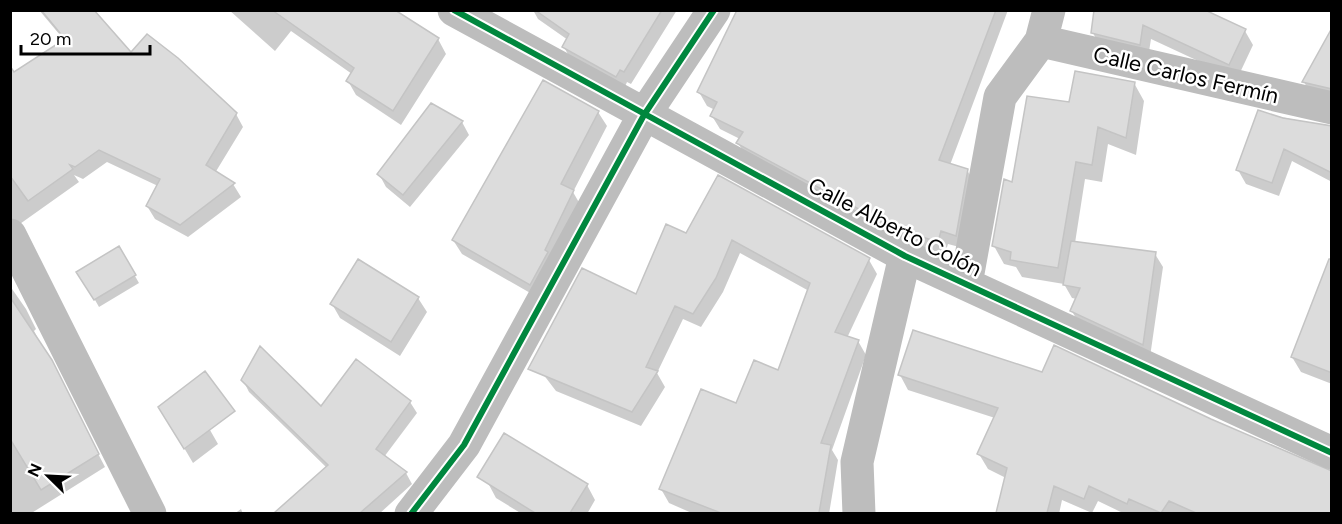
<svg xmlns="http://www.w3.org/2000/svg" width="1342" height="524" viewBox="0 0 1342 524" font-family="Figtree,sans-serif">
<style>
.shadow{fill:#0003}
.building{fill:#dcdcdc;stroke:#c4c4c4;stroke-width:1.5}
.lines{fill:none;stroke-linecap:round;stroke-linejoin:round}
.street{stroke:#bdbdbd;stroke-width:33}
.cycleway-casing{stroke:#fff;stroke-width:10}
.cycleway{stroke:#00873e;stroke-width:6}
.labels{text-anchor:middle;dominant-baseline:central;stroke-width:5;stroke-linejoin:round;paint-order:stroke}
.street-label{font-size:22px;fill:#000;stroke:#fff}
</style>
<rect width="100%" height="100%" fill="#fff"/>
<!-- shadow -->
<path class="shadow" d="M39,10H92L131,55L236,114L243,127L215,173L233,184L241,197L188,237L155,219L147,206L158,186L107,162L83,179L74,175L79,182L10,231V77L65,41Z
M229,10H386L438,39L446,54L401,125L356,95L348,81L352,74L291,31L275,51Z
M533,10H677L631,84L627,82L624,89L571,60L564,47L568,40L538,19Z
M746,10H1008L950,165L967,170L975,184L963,248L948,244L945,254L903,242L746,156L738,143L740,139L720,129L712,116L715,110L707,106L699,92Z
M1091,10H1201L1245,31L1253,45L1237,79L1151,39L1148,58L1101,48L1093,33L1096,12Z
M1332,31V101L1312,96L1304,82Z
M1134,83L1144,101L1136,155L1108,144L1102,182L1085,179L1075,243L1155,254L1163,267L1150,357L1079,324L1072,311L1077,299L1072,298L1064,284L1022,277L1016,267L1004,264L994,246L1013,184L1071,104Z
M598,112L607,126L573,192L581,206L539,298L462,254L453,240Z
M1259,112L1332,128V182L1292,161L1279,196L1246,184L1238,170Z
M462,122L469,135L410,207L386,187L379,174Z
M719,177L869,260L877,274L847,338L858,341L866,355L832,450L838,460L829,514H694L669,503L661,489L737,405L779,372L809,291L740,253L723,292L701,327L683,319L657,373L665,387L641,426L556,391L533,361L637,296L687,235Z
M119,248L139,283L99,307L79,272Z
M10,286L26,309L36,329L34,331L105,467L30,514H10Z
M1332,289V384L1301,372L1292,357Z
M418,298L427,312L400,356L340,318L332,304Z
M900,375L1332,472V514H1125L1098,501L1092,513L1062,500L1059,514H998L1006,478L988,469L979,454L995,418L908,390Z
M243,380L321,408L410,402L417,413L384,457L406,473L412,484L379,514H327L313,498L327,468L249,392Z
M186,388L218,444L193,463L160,407Z
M488,483L587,485L595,500L587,514H522L496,498Z
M241,509L243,514H234Z"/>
<!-- building -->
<path class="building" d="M41,10H94L131,52L147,34L178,58L237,113L206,165L235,183L180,225L146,206L160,179L99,150L75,167L70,165L73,169L28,201L10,176V66L14,72L65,39Z
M272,10H395L439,38L393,111L346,81L354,68Z
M535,10H662L624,72L620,70L616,77L562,47L569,34Z
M737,10H996L939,160L968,169L956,236L941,231L938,242L894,228L736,143L743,132L710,116L717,102L697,92Z
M1094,10H1205L1246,29L1229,65L1143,25L1140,45L1091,33Z
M1332,28V89L1302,82Z
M1075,71L1135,82L1126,138L1098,127L1092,165L1076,162L1058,268L1010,260L1011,252L992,246L1004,179L1012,182L1027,96L1069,102Z
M543,80L599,111L561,184L574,190L545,250L548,252L530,285L452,240Z
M431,103L463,121L403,195L377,174Z
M1258,110L1283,118L1332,126V173L1284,149L1272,183L1236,170Z
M718,175L870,258L835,332L859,340L821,443L831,445L819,513H721L659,489L701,389L736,403L754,360L778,370L810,283L732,240L716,278L693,314L675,306L646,367L658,371L632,412L528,369L582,268L636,294L666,224L686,233Z
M1071,241L1156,252L1143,345L1070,311L1080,288L1063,285Z
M119,246L136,275L94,300L76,272Z
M358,259L419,297L391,342L330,304Z
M1329,259H1332V373L1291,357Z
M10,297L52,360L99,454L41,490L10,439Z
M913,330L1042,372L1054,345L1211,419L1332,471V513H1196L1169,501L1161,513L1129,499L1127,504L1089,486L1084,499L1054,486L1047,513H996L1007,468L977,454L998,408L898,375Z
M260,346L321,406L356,359L411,401L376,449L407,472L360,513H274L328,465L241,380Z
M205,371L235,411L184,449L158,407Z
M504,433L588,484L570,513H535L477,477Z"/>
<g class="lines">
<!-- street -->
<path class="street" d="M454,10L905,256L1332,453
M1041,41L1332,108
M10,235L150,514
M966,284L1000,97L1041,41L1049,10
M411,514L464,445L644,115L714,10
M859,514L857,462L905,256"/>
<!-- cycleway casing -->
<g class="cycleway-casing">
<path id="cycleway" d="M454,10L905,256L1332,453
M411,514L464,445L644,115L714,10"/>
</g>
<!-- cycleway -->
<use href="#cycleway" class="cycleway"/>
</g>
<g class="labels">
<!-- street labels -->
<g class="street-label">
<text transform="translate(1186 75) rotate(13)">Calle Carlos Fermín</text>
<text transform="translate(895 227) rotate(27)">Calle Alberto Colón</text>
</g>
</g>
<!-- border -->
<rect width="1342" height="524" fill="none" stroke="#000000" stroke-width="24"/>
<!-- north arrow -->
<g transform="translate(48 476) rotate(294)" stroke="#ffffff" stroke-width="4.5" paint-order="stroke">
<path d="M0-4.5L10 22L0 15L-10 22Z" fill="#000000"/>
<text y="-9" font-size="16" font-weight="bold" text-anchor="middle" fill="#000000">N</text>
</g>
<!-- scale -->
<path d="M21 45v9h129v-9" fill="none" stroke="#000000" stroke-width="3"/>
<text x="30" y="45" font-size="18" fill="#000000" stroke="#ffffff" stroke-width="4.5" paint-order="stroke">20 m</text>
</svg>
